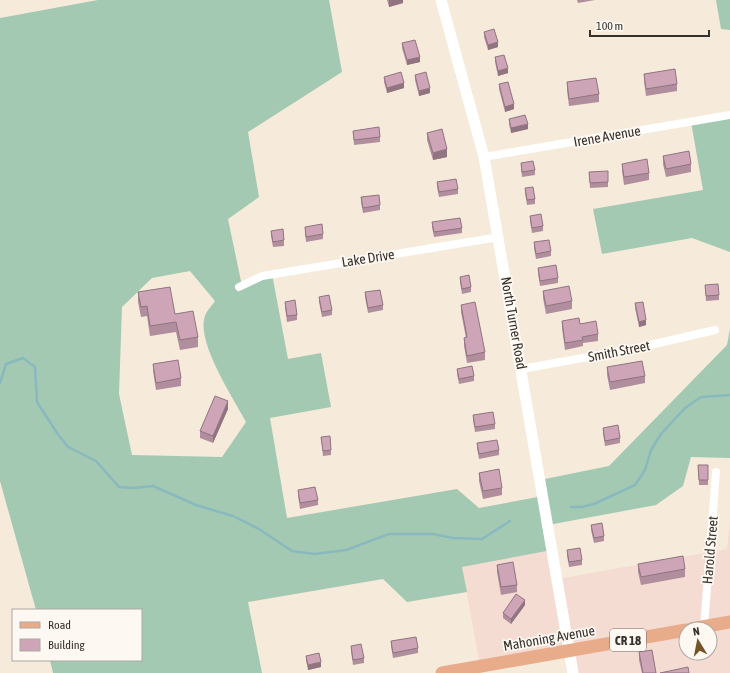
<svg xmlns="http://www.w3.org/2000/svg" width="730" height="673" viewBox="0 0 730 673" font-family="'Asap Condensed',sans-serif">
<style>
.commercial{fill:#f5dcd3;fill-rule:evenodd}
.forest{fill:#a3c9b2;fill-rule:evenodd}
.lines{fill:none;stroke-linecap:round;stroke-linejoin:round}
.stream{stroke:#89b9bf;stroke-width:2.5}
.minor{stroke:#fff;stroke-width:8}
.tertiary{stroke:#fff;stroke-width:11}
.primary{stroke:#e9ac8a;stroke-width:13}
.wall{fill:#b08e9d}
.shaded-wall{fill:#907480}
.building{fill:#cda5b7;stroke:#907480}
.labels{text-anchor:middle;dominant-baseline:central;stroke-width:3.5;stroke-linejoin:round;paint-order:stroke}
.shield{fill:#fdf8f2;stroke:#726d67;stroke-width:1}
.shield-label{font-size:13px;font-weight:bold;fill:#36312b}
.street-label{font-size:14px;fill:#36312b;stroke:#fdf8f2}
</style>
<rect width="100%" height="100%" fill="#f6eada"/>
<!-- commercial -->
<path class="commercial" d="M730,521V673H573L570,651L480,666L462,567L552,550L557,579L727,549ZM686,629H710V653H686Z"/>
<!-- forest -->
<path class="forest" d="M98,0H329L342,72L248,132L259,197L228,219L242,286L272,274L288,359L321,353L331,407L270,418L287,518L457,489L479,508L543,496L540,480L609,466L727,345L730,329V458L691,457L683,486L656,505L548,525L552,550L462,567L467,592L407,602L383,579L248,602L262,673H53L50,660H141V610H36L0,481V18ZM190,271L215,301C211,307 205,312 204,320C199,346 233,398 246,422L222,457L132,455L119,394L122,307L152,278Z
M716,0H730V30L721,29Z
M730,115V252L692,238L602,254L593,209L703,190L691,122Z"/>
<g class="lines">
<!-- stream -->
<path class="stream" d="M0,383L6,364L23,358L35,367L37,402L57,433L68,447L96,461L119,487L134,488L153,486L196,505L233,516L259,529L292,551L315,554L346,550L389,534H433L453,538L482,539L510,521
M571,507H582L594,504L635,485L645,470L651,450L661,434L685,408L701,397L730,395"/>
<!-- minor -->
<path class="minor" d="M484,157L730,115
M239,287L262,276L499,237
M522,369L637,348L715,330
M704,627L716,472"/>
<!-- tertiary -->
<path class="tertiary" d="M441,0L484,157L573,673"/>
<!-- primary -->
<path class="primary" d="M691,629L730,622
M442,673L686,630"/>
</g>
<!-- wall -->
<path class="wall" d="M387,0H403V3L389,7Z
M577,0H595L578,3Z
M484,32L498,47L488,50L484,37Z
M402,43L420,62L407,65L402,48Z
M495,57L508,73L498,76L495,62Z
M644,74L677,84V91L646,96L644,81Z
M415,75L430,93L419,96L415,80Z
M384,77L404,88L387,93L384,82Z
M567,82L599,94V102L569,106L567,90Z
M499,84L514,109L505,112L499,89Z
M509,119L528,129L511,133L509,124Z
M353,131L380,137V142L354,145Z
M427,133L447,157L433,160L427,140Z
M663,156L691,164V172L666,177L663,164Z
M521,163L535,170V175L522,177L521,168Z
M622,164L649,173V180L624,185L622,171Z
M589,172L608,182V187L590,188Z
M437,182L458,189V194L439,197L437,187Z
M525,188L535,199V204L527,205L525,193Z
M361,197L380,205V210L363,213L361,202Z
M530,216L543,226V231L532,233L530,221Z
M432,222L462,228V233L434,237L432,227Z
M305,227L323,234V239L306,242L305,232Z
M271,231L284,240V246L273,247L271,236Z
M534,242L551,251V256L536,259L534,248Z
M538,268L558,278V283L540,286L538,273Z
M460,277L471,287V292L462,294L460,282Z
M705,285L719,295V300L706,301Z
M543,291L572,301V309L546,314L543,298Z
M138,292L175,314L198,337V347L180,350L176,332L150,336L147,316L141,317L138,302Z
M365,292L383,305V310L368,313L365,297Z
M319,297L332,310V315L322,317L319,302Z
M285,302L297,315V320L287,322L285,307Z
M635,303L646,325L639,327L635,308Z
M461,305L485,352V360L467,363L464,346V338H466L461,312Z
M562,321L580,324L598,334V341L583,343V346L565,350L562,328Z
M153,364L181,378V386L156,390L153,371Z
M607,367L645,376V383L610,390L607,375Z
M457,369L474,376V381L459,384L457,374Z
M228,409L213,443L200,438V431Z
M473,415L495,424V429L475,432L473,420Z
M603,428L620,438V443L605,446L603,433Z
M321,437L331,450V455L323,456Z
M477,443L499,450V455L479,459L477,448Z
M698,465H708V485H699Z
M479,473L502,488V495L483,499L479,481Z
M298,490L318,500V505L300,509L298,495Z
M591,525L604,536V541L594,543L591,530Z
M567,550L582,560V565L569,567L567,555Z
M638,564L685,569V577L641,585L638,572Z
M497,565L517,585V592L501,595L497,572Z
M525,605L511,624L503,618V613Z
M391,641L418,648V653L393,658L391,646Z
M351,646L364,658V663L353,665L351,651Z
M639,652L656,673H642L639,660Z
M306,656L321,667L308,670L306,661Z"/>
<!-- shaded-wall -->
<path class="shaded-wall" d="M389,0H403V3L389,7Z
M498,42V47L488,50V45Z
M420,57V62L407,65V60Z
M508,68V73L498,76V71Z
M404,83V88L387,93V88Z
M430,88V93L419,96V91Z
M514,104V109L505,112V107Z
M528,124V129L511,133V128Z
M447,149V157L433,160V153Z
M646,320V325L639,327V322Z
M228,401V409L213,443V436Z
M525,600V605L511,624V619Z
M321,662V667L308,670V665Z"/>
<!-- building -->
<path class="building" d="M494,29L498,42L488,45L484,32Z
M415,40L420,57L407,60L402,43Z
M504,55L508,68L498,71L495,57Z
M675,69L677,84L646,89L644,74Z
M401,72L404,83L387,88L384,77Z
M426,72L430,88L419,91L415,75Z
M596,78L599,94L569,99L567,82Z
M508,82L514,104L505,107L499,84Z
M525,115L528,124L511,128L509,119Z
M379,127L380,137L354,140L353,131Z
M442,129L447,149L433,153L427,133Z
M689,151L691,164L666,169L663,156Z
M647,159L649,173L624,177L622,164Z
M533,161L535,170L522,172L521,163Z
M608,171V182L590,183L589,172Z
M456,179L458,189L439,192L437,182Z
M533,187L535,199L527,200L525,188Z
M379,195L380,205L363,208L361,197Z
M541,214L543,226L532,228L530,216Z
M460,218L462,228L434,232L432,222Z
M322,224L323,234L306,237L305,227Z
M283,229L284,240L273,242L271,231Z
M549,240L551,251L536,254L534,242Z
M556,265L558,278L540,281L538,268Z
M469,275L471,287L462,289L460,277Z
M718,284L719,295L706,296L705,285Z
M569,286L572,301L546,306L543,291Z
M170,287L175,314L193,311L198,337L180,340L176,322L150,326L147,306L141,307L138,292Z
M380,290L383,305L368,308L365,292Z
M329,295L332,310L322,312L319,297Z
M295,300L297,315L287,316L285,302Z
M475,302L485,352L467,356L464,338L467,337L461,305Z
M643,302L646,320L639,322L635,303Z
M579,318L580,324L596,321L598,334L582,337L583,340L565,343L562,321Z
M178,360L181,378L156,383L153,364Z
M642,361L645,376L610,382L607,367Z
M472,366L474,376L459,379L457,369Z
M215,396L228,401L213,436L200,431Z
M493,412L495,424L475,427L473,415Z
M618,425L620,438L605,441L603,428Z
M330,436L331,450L323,451L321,437Z
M497,440L499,450L479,454L477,443Z
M698,465H708V480H699Z
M499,469L502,488L483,491L479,473Z
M315,487L318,500L300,503L298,490Z
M602,523L604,536L594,538L591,525Z
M580,548L582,560L569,562L567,550Z
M683,556L685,569L641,577L638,564Z
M513,562L517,585L501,587L497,565Z
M516,594L525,600L511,619L503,613Z
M416,637L418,648L393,653L391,641Z
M361,644L364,658L353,660L351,646Z
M652,650L656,673H643L639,652Z
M319,653L321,662L308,665L306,656Z
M688,667L689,673H660Z"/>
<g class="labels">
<!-- shield labels -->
<rect class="shield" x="610" y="629" width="36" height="22" rx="3"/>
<g class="shield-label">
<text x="628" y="640">CR 18</text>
</g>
<!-- street labels -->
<g class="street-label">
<text transform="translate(607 136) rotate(-10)">Irene Avenue</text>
<text transform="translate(368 258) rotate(-9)">Lake Drive</text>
<text transform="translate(514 323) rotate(80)">North Turner Road</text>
<text transform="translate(619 351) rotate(-11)">Smith Street</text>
<text transform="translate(710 550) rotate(-85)">Harold Street</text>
<text transform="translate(549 638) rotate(-10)">Mahoning Avenue</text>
</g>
</g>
<!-- legend -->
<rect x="12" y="609" width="130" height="52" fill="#fdf8f2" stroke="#ada8a2"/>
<rect x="20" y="622" width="20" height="6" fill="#e9ac8a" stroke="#ada8a2"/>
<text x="48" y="629" font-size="12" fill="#36312b">Road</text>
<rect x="20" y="639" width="20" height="12" fill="#cda5b7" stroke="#ada8a2"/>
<text x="48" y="649" font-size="12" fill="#36312b">Building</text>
<!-- north arrow -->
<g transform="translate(698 641) rotate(350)"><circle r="19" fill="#fdf8f2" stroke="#ada8a2"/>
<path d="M0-3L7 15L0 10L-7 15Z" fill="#74532a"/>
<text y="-6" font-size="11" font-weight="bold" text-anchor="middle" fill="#36312b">N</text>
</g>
<!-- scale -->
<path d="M590 30v6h119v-6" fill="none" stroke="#36312b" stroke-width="2"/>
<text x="596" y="30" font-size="12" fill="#36312b" stroke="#fdf8f2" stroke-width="3" paint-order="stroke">100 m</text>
</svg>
